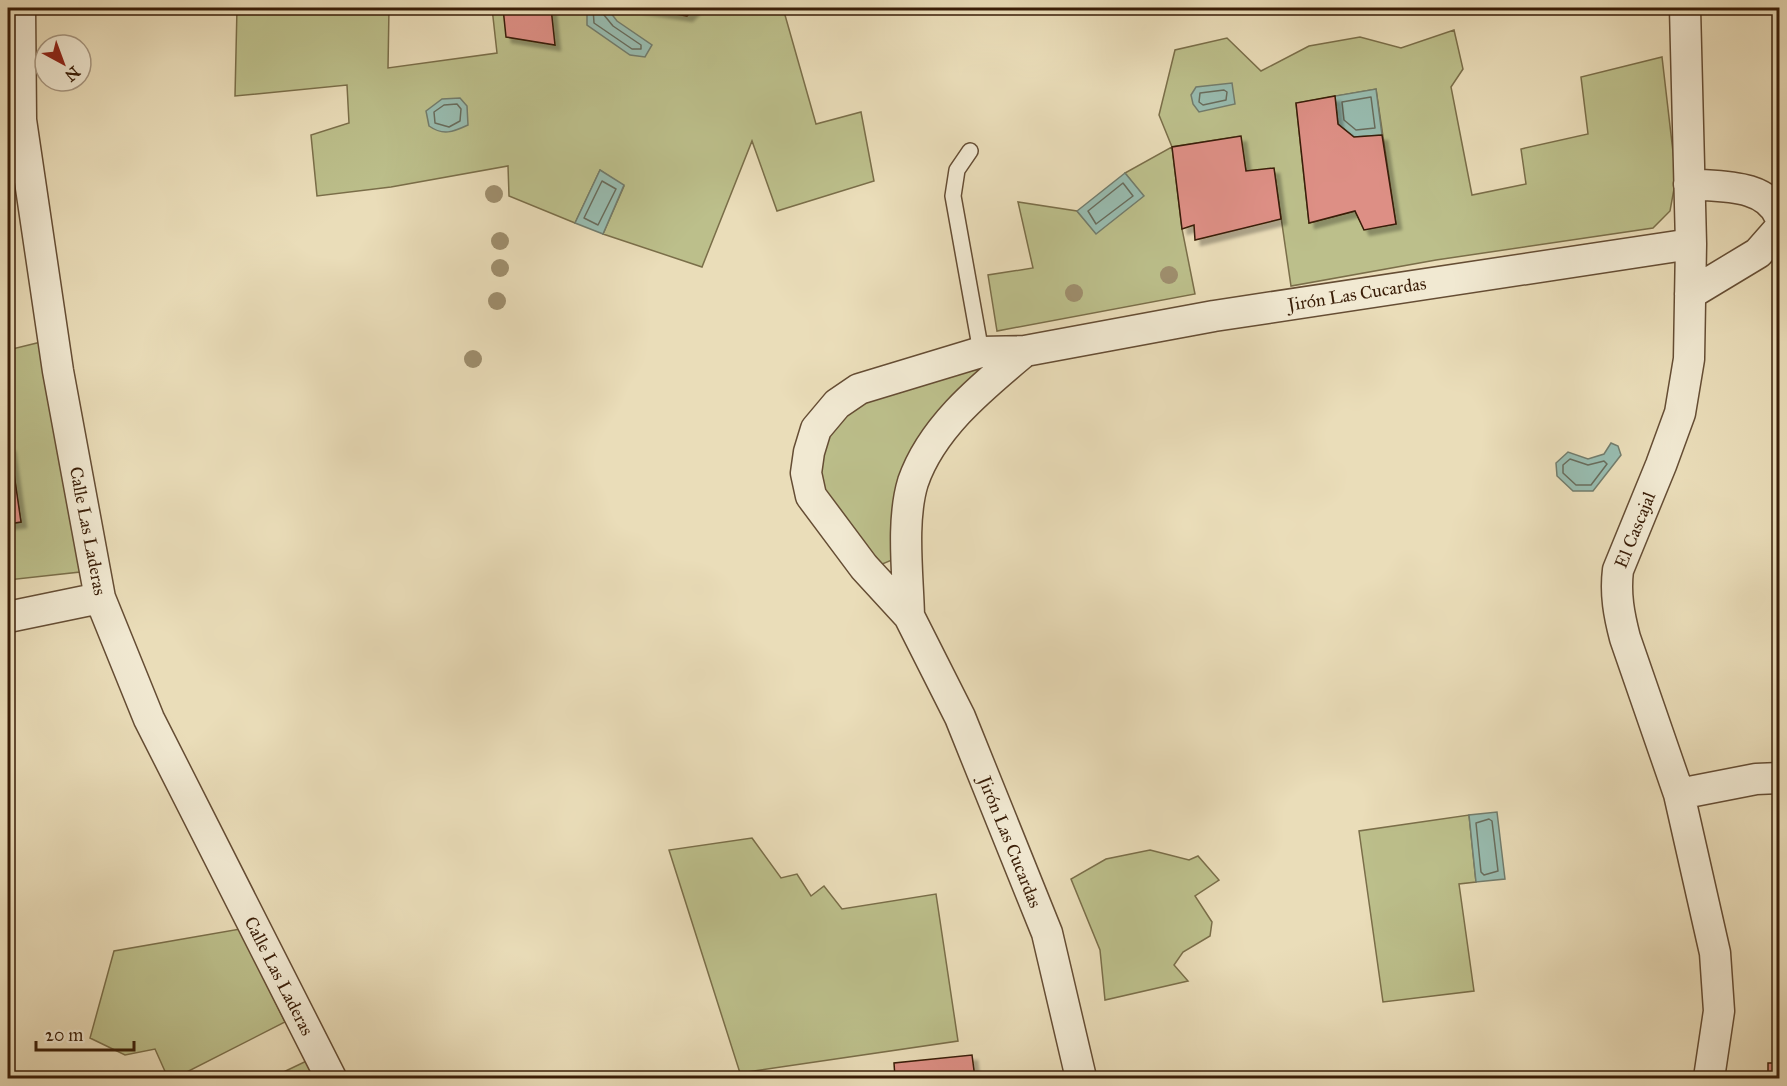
<svg xmlns="http://www.w3.org/2000/svg" width="1787" height="1086" viewBox="0 0 1787 1086" font-family="'IM FELL Great Primer',serif">
<style>
.green{fill:#bcbf8b;stroke:#7a6e49;stroke-width:1.5;fill-rule:evenodd}
.water{fill:#98bcb0;stroke:#727c6c;stroke-width:1.5}
.lines{fill:none;stroke-linecap:round;stroke-linejoin:round}
.shore{stroke:#686c5c;stroke-width:1.5}
.building{fill:#dd8f85;stroke:#391d07;stroke-width:1.5;filter:url(#shadow)}
.service-casing{stroke:#654d34;stroke-width:18}
.minor-casing{stroke:#654d34;stroke-width:33}
.service{stroke:#f1e9d2;stroke-width:15}
.minor{stroke:#f1e9d2;stroke-width:30}
.tree{fill:#9e8e6d}
.labels{text-anchor:middle;dominant-baseline:central;stroke-width:4.5;stroke-linejoin:round;paint-order:stroke}
.street-label{font-size:18px;fill:#391d07;stroke:#f1e9d2}
</style>
<defs>
<filter id="shadow"><feDropShadow dx="5.5" dy="5.5" stdDeviation="1.5" flood-color="#0004"/></filter>
</defs>
<rect width="100%" height="100%" fill="#eaddb9"/>
<filter id="stains"><feTurbulence type="fractalNoise" baseFrequency=".00333" numOctaves="4"/><feColorMatrix values="0 0 0 0 .2 0 0 0 0 .09 0 0 0 0 .02 0 0 0 .5 -.17"/></filter>
<radialGradient id="worn" r=".72"><stop offset=".6" stop-color="#630" stop-opacity="0"/><stop offset="1" stop-color="#630" stop-opacity=".3"/></radialGradient>
<!-- green -->
<path class="green" d="M237,8H389L388,68L497,53L492,8H783L816,124L861,112L874,181L777,211L752,141L702,267L603,234L624,186L600,170L575,223L509,196L508,166L391,187L317,196L311,135L349,123L347,85L235,96Z
M1454,30L1463,69L1451,87L1472,195L1526,184L1521,149L1588,134L1581,77L1662,57L1676,178L1670,211L1653,228L1436,260L1291,286L1274,169L1246,171L1240,136L1172,147L1182,229L1195,294L997,331L988,275L1033,268L1018,202L1077,211L1096,233L1143,196L1125,173L1172,147L1159,115L1175,50L1227,38L1261,71L1309,46L1360,37L1401,48ZM1376,89L1396,224L1364,229L1355,211L1309,223L1296,103Z
M41,342L80,572L8,580V524L21,522L8,446V350Z
M1025,351L930,446L892,560L880,565L832,527L809,452L837,404Z
M1469,815L1476,882L1459,884L1474,991L1383,1002L1359,831Z
M752,838L781,878L797,874L811,896L824,886L842,909L936,894L958,1041L740,1073L669,850Z
M1150,850L1189,860L1198,856L1219,880L1195,896L1212,922L1210,936L1183,952L1174,965L1188,981L1105,1000L1100,950L1071,879L1106,859Z
M240,929L285,1022L175,1078H168L155,1049L125,1055L90,1038L114,951Z
M319,1055L331,1078H271Z"/>
<!-- water -->
<path class="water" d="M587,8H607L617,21L652,45L645,57L630,55L587,25Z
M1232,83L1235,104L1199,112L1193,104L1191,95L1196,87Z
M1376,89L1382,135L1354,137L1338,124L1335,96Z
M460,98L467,106L468,125C453,132 443,136 429,126L426,111L442,99Z
M600,170L624,185L603,234L575,223Z
M1125,173L1144,196L1096,234L1077,211Z
M1611,443L1618,446L1621,455L1593,491H1573L1557,476L1556,463L1568,452L1588,459L1604,454Z
M1497,812L1505,879L1476,882L1469,815Z"/>
<g class="lines">
<!-- shore -->
<path class="shore" d="M593,8L594,23L632,49H641V45L613,26L604,15L602,8
M1224,90L1227,92L1226,100L1203,105L1199,102L1200,93Z
M1371,97L1375,128L1356,130L1344,120L1342,102Z
M457,104L461,109L460,121L449,127L435,123L434,112L444,105Z
M602,181L616,189L598,225L584,218Z
M1123,183L1133,196L1096,224L1088,211Z
M1570,459L1588,465L1604,461L1607,464L1591,485H1576L1563,473V465Z
M1489,819L1492,821L1498,871L1484,875L1481,872L1476,823Z"/>
</g>
<!-- building -->
<path class="building" d="M503,8H551L555,45L506,37Z
M637,8H695L687,16Z
M1335,96L1338,124L1354,137L1382,135L1396,224L1364,230L1355,211L1309,223L1296,103Z
M1241,136L1246,171L1274,168L1281,219L1195,240L1194,225L1182,229L1172,147Z
M8,446H10L21,522L8,524Z
M972,1055L975,1078H895L894,1063Z
M1768,1063H1780V1078H1768Z"/>
<g class="lines">
<!-- service casing -->
<g class="service-casing">
<path id="service" d="M970,151L957,170L953,196L981,352"/>
</g>
<!-- minor casing -->
<g class="minor-casing">
<path id="minor" d="M20,8L21,120L58,371L100,598L149,719L331,1078
M1685,8L1691,244L1689,359L1680,413L1661,465L1618,570C1615,594 1619,615 1625,638L1679,794L1715,953L1719,1011L1709,1078
M1689,184C1720,187 1766,183 1780,217
M1690,294L1758,253L1780,228
M909,616C908,575 901,521 913,482C932,427 982,387 1025,351
M8,617L100,598
M1679,794L1756,779L1780,778
M1081,1078L1047,933L960,717L909,616L864,567L811,496L806,473L809,452L816,429L837,404L859,389L981,352L1025,351L1214,316L1691,244"/>
</g>
<!-- service -->
<use href="#service" class="service"/>
<!-- minor -->
<use href="#minor" class="minor"/>
</g>
<!-- trees -->
<g class="tree">
<circle cx="494" cy="194" r="9"/>
<circle cx="500" cy="241" r="9"/>
<circle cx="500" cy="268" r="9"/>
<circle cx="1169" cy="275" r="9"/>
<circle cx="1074" cy="293" r="9"/>
<circle cx="497" cy="301" r="9"/>
<circle cx="473" cy="359" r="9"/>
</g>
<g class="labels">
<!-- street labels -->
<g class="street-label">
<text transform="translate(1357 294) rotate(-9)">Jirón Las Cucardas</text>
<text transform="translate(1635 530) rotate(-68)">El Cascajal</text>
<text transform="translate(88 531) rotate(79)">Calle Las Laderas</text>
<text transform="translate(1010 842) rotate(68)">Jirón Las Cucardas</text>
<text transform="translate(279 976) rotate(63)">Calle Las Laderas</text>
</g>
</g>
<!-- margin -->
<rect width="1787" height="1086" fill="none" stroke="#eaddb9" stroke-width="30"/>
<rect x="9" y="9" width="1769" height="1068" fill="none" stroke="#391d07" stroke-width="3"/>
<rect x="15" y="15" width="1757" height="1056" fill="none" stroke="#391d07" stroke-width="1.5"/>
<!-- north arrow -->
<g transform="translate(63 63) rotate(139)"><circle r="28" fill="#f1e9d2" stroke="#a79781" stroke-width="1.5"/>
<path d="M0-4.5L10 22L0 15L-10 22Z" fill="#8f2418"/>
<text y="-9" font-size="16" font-weight="bold" text-anchor="middle" fill="#391d07">N</text>
</g>
<!-- scale -->
<path d="M36 1041v9h98v-9" fill="none" stroke="#391d07" stroke-width="3"/>
<text x="45" y="1041" font-size="18" fill="#391d07" stroke="#f1e9d2" stroke-width="4.5" paint-order="stroke">20 m</text>
<rect width="100%" height="100%" filter="url(#stains)"/>
<rect width="100%" height="100%" fill="url(#worn)"/>
</svg>
